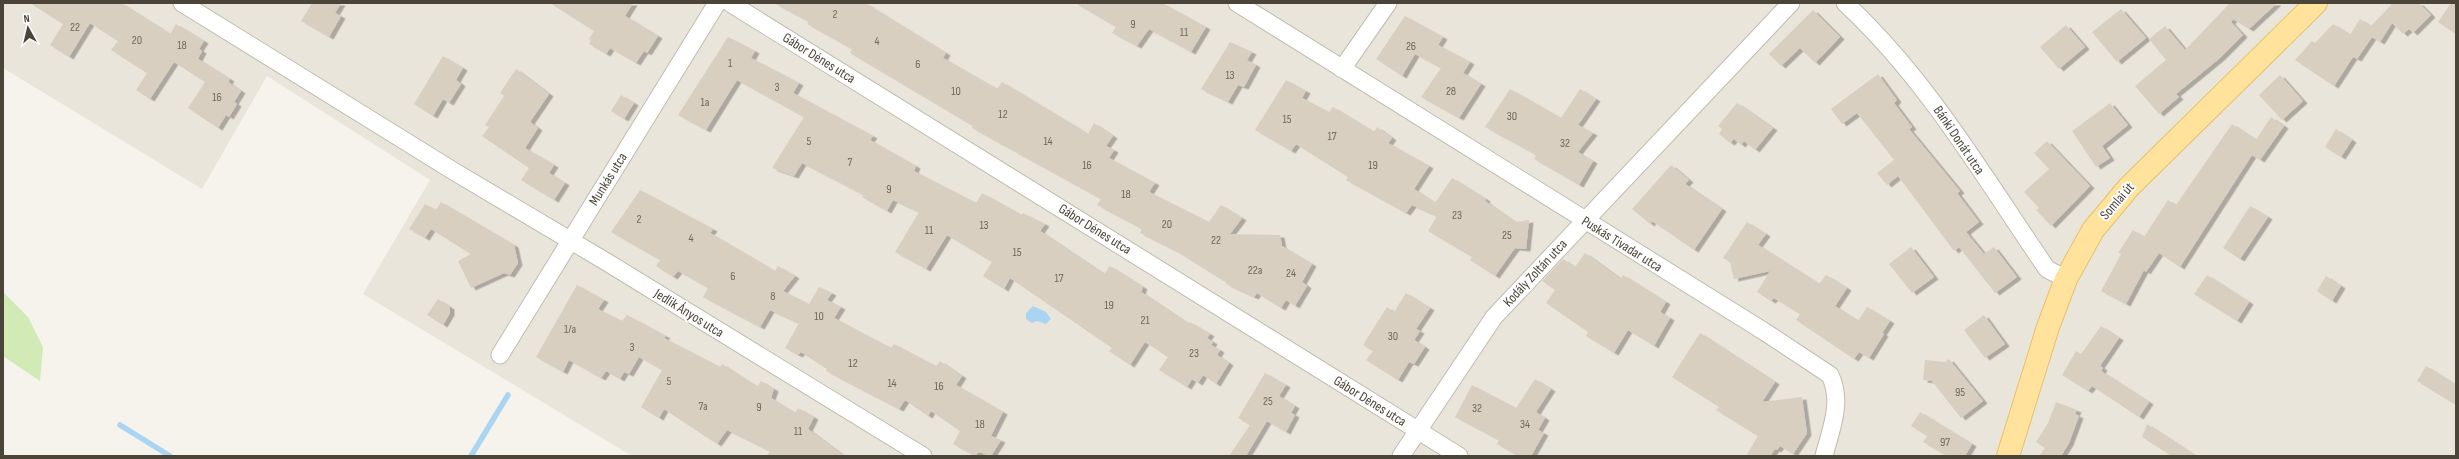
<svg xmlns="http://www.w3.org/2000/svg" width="2459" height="459" viewBox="0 0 2459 459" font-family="'Sofia Sans Condensed',sans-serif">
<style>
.residential{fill:#eae5da}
.green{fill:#d2eab5}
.water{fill:#a9d4f2}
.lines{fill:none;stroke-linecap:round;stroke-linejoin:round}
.stream{stroke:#a9d4f2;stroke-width:5.5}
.building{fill:#d8cfc1;filter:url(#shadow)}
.minor-casing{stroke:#c2bbae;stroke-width:19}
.major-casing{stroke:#e6c16a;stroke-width:24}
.minor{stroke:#fff;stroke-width:17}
.major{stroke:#ffe39c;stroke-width:22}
.labels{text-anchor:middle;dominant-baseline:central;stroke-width:4;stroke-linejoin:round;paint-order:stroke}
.number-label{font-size:12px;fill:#6e675b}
.street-label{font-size:14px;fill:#4b4439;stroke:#fff}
</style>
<defs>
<filter id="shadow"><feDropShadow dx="4.5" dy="2.5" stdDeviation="0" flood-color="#0004"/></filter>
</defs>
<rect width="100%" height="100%" fill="#f6f3ec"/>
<!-- residential -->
<path class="residential" d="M3,3H2456V456H632L363,294L430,180L267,76L202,189L3,68Z"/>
<!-- green -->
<path class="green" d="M3,292L28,317L43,347L40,381L3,356Z"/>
<!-- water -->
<path class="water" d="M1033,306L1046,312L1051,319L1046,324L1037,321L1032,323L1026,319V313Z"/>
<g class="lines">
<!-- stream -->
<path class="stream" d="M120,425L170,456
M471,456L508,395"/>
</g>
<!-- building -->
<path class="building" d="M30,3H121L170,34L176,24L204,41L199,49L202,51L198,59L230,79L228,82L241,91L234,102L237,104L229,117L226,115L218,128L188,108L205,82L174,62L150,99L136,90L147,73L111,50L118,41L90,23L69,57L50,45L63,24Z
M312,3H341L335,13L341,16L329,37L301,21Z
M550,3H633L625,16L658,36L647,53L644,51L636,63L610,48L606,54L589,44L591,40L589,39L594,31Z
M774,3H865L946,53L943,58L997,89L1002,82L1088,134L1094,123L1113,136L1106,146L1114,150L1109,158L1155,183L1149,192L1209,222L1221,205L1242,218L1230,234L1280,235L1282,246L1312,264L1302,282L1307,286L1295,306L1286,300L1281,308L1257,293L1254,297L1226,284L1227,283L1176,251L1140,233L1142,229L1097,205L1101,199L972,128L973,126L850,53L852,49L807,24L809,22Z
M1075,3H1162L1206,27L1191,52L1149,29L1137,46L1112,33L1116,27Z
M2230,3H2277L2249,29L2233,19L2231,22L2243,35L2220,58L2176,94L2179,97L2159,114L2135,86L2166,60L2149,39L2165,26L2185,50Z
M2393,3H2419L2431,15L2413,33L2409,29L2403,34L2392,23L2380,42L2372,37L2357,59L2353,57L2334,86L2295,60L2312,41L2315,43L2333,24L2350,35L2360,19L2371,26Z
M2451,3H2456V34L2438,22Z
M2121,9L2146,38L2117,62L2092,32Z
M1813,10L1840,37L1815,63L1800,48L1781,66L1769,54Z
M1405,16L1443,37L1438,45L1470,62L1463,73L1481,84L1459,118L1421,97L1441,68L1415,54L1402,76L1376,59Z
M2066,25L2085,47L2059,69L2040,47Z
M728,37L755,51L751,58L799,83L793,93L873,136L870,140L916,166L914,171L976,203L982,193L1022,215L1023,213L1045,224L1040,231L1104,274L1110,266L1143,287L1141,292L1189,324L1190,322L1210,334L1207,338L1213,342L1211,345L1220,350L1217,355L1229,363L1216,384L1203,375L1198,383L1192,379L1187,387L1159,370L1168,357L1145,342L1130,365L1109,351L1112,348L1010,278L1004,289L983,276L992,262L947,235L926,269L895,252L919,212L893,200L887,211L862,197L864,195L802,163L794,176L772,168L804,117L737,80L706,130L678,115Z
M1230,42L1252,52L1247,60L1256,65L1244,87L1238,85L1228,102L1201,89Z
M443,56L463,68L456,80L461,84L449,103L443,99L433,116L414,104Z
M516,69L549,94L530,122L538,128L525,148L554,165L549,173L565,183L554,200L521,180L529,168L482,136L489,127L485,125L504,96L500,93Z
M1878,74L1897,100L1894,103L1912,127L1909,129L1960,191L1957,193L1979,222L1966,232L1984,254L1994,247L2017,277L1995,293L1959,247L1954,251L1898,176L1887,185L1877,173L1894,160L1857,113L1842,124L1831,109Z
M2280,75L2303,101L2282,120L2259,95Z
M1286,80L1306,91L1302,98L1329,112L1333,107L1374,132L1377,127L1392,138L1388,143L1429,166L1414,189L1435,203L1452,178L1486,199L1485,201L1515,222L1529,220L1526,249L1515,248L1495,276L1470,260L1472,257L1428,231L1437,216L1412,205L1406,213L1346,180L1348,177L1296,144L1291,151L1255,130Z
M1510,89L1561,118L1580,89L1596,99L1578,125L1593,133L1578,152L1593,161L1579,185L1534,159L1536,155L1485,127Z
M621,95L634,103L624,119L611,111Z
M1737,103L1773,128L1755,150L1744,141L1741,145L1734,139L1730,143L1719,134L1722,129L1718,126Z
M2110,103L2128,125L2102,146L2110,158L2096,167L2072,131Z
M2271,117L2284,126L2260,160L2252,155L2180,267L2159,253L2146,272L2144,270L2126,304L2101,291L2121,254L2118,253L2133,230L2144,237L2168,200L2176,205L2232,124L2256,140Z
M2336,129L2352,140L2341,157L2325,147Z
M2047,141L2090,186L2051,226L2036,210L2039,208L2024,192L2049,169L2034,153Z
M1671,165L1689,180L1685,184L1722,209L1694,250L1652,221L1650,224L1632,209Z
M640,190L713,229L710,233L775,271L778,266L795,276L783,291L809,304L819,287L832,293L827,300L841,307L834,318L891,348L894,344L936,366L940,361L962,376L956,385L1003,412L991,436L1001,440L991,456L979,452L975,456L953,444L960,431L931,411L928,416L905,400L899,409L826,371L827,369L801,352L798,355L785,348L799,323L770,310L760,327L703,297L708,288L678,271L673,277L656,266L660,260L611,232Z
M441,202L514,245L518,263L510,275L504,273L471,288L458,261L471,254L431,229L425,238L409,229L425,204L436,210Z
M2250,206L2268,217L2240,259L2223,248Z
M1747,222L1766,234L1758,245L1819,284L1826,275L1847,288L1835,306L1858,321L1867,307L1890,321L1882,333L1884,334L1869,358L1859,352L1854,359L1796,320L1800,314L1774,298L1771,301L1757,292L1770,271L1734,279L1730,262L1723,258Z
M1911,247L1934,277L1912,293L1889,264Z
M1585,253L1621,279L1623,275L1666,302L1660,312L1670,318L1654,346L1628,330L1614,353L1586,336L1588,332L1546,303L1555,290L1542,281L1545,278L1563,259L1575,267Z
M2207,275L2249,302L2237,321L2194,294Z
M2326,276L2341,286L2332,301L2317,291Z
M577,285L604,300L598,309L622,321L627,315L666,336L664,338L720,367L722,364L757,387L761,381L774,389L771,398L795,413L798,408L814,417L808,429L844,456H767L770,451L727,430L717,444L664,409L659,418L641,407L662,370L639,357L629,374L624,372L620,379L606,371L601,378L569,360L563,372L536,357Z
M1406,293L1430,308L1416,329L1420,331L1414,340L1425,347L1414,364L1409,362L1398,380L1366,360L1373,351L1363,345L1387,307L1394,312Z
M438,299L450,307V313L443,325L427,315Z
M1984,315L2005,344L1985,358L1964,330Z
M2101,326L2119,338L2100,366L2103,368L2101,371L2149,402L2139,417L2092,386L2088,391L2062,375L2076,351L2081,354Z
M1700,333L1775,382L1762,402L1802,397L1807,433L1793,454L1780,446L1777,450L1775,449L1770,456H1746L1758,436L1716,410L1719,407L1672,377Z
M1949,359L1983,401L1961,418L1932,381L1923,380L1925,360L1945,362Z
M2426,366L2456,385V405L2417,381Z
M1265,373L1286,385L1279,396L1295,406L1291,413L1295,415L1286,432L1267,421L1246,456H1229L1250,425L1238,418Z
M1535,379L1551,389L1536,412L1545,418L1538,430L1544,433L1531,456H1518L1497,444L1499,440L1455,417L1472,385L1516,408Z
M2056,402L2077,410L2075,414L2079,416L2069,443L2061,456H2039L2045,448L2036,442L2048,423Z
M1920,412L1972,444L1965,456H1947L1923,442L1927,436L1911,426Z
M2147,424L2196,456H2172L2142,437Z"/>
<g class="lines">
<!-- minor casing -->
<g class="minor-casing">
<path id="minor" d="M182,3L455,172L605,261L923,456
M730,3L1459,456
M1237,3L1765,332L1830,375C1843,402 1831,429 1824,456
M1845,3C1927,79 1984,177 2047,269L2066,279
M1342,69L1388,3
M500,355L717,3
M1401,456L1494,317L1791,3"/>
</g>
<!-- major casing -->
<g class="major-casing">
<path id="major" d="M2008,456L2048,327L2066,279L2093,230L2129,187L2316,3"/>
</g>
<!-- minor -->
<use href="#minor" class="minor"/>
<!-- major -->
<use href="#major" class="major"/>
</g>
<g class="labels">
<!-- number labels -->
<g class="number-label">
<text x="835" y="14">2</text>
<text x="1133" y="24">9</text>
<text x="75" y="27">22</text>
<text x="1184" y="32">11</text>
<text x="137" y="40">20</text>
<text x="877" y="41">4</text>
<text x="182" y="45">18</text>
<text x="1411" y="46">26</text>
<text x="730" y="63">1</text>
<text x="918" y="64">6</text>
<text x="1230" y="75">13</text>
<text x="777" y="87">3</text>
<text x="956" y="91">10</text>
<text x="1451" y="91">28</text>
<text x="217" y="97">16</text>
<text x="705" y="102">1a</text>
<text x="1003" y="114">12</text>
<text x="1512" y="116">30</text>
<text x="1287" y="119">15</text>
<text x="1332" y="136">17</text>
<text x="809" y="141">5</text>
<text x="1048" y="141">14</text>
<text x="1565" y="143">32</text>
<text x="850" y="162">7</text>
<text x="1087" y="165">16</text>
<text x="1373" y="165">19</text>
<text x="889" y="189">9</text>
<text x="1126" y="194">18</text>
<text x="1457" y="215">23</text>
<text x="639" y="219">2</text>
<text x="1167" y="224">20</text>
<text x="984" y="225">13</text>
<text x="929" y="230">11</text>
<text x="1507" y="235">25</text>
<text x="691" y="238">4</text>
<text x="1216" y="240">22</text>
<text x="1017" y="252">15</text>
<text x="1255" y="270">22a</text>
<text x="1291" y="273">24</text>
<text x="733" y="276">6</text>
<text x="1059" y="278">17</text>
<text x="773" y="296">8</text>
<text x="1109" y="305">19</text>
<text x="819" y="316">10</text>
<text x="1145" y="320">21</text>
<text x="570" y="329">1/a</text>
<text x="1393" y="336">30</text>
<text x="632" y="347">3</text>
<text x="1194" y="353">23</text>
<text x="853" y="363">12</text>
<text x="669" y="381">5</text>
<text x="892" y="383">14</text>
<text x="939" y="386">16</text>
<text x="1960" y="392">95</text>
<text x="1268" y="401">25</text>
<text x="703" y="406">7a</text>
<text x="759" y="407">9</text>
<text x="1477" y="408">32</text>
<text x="980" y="424">18</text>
<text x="1525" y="424">34</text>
<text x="798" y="431">11</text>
<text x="1945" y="442">97</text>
</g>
<!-- street labels -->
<g class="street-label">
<text transform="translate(819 58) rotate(32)">Gábor Dénes utca</text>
<text transform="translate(1959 140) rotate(56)">Bánki Donát utca</text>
<text transform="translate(608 179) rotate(-58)">Munkás utca</text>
<text transform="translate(2117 201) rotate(-49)">Somlai út</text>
<text transform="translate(1095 229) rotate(32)">Gábor Dénes utca</text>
<text transform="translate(1622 244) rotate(32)">Puskás Tivadar utca</text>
<text transform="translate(1535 273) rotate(-47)">Kodály Zoltán utca</text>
<text transform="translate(689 313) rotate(32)">Jedlik Ányos utca</text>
<text transform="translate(1370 401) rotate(32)">Gábor Dénes utca</text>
</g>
</g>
<!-- border -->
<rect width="2459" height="459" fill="none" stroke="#4b4439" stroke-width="8"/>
<!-- north arrow -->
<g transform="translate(28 28) rotate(352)" stroke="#ffffff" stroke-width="3" paint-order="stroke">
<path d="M0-3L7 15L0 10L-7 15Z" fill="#4b4439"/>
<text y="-6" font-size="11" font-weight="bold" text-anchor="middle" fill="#4b4439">N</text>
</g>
</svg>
